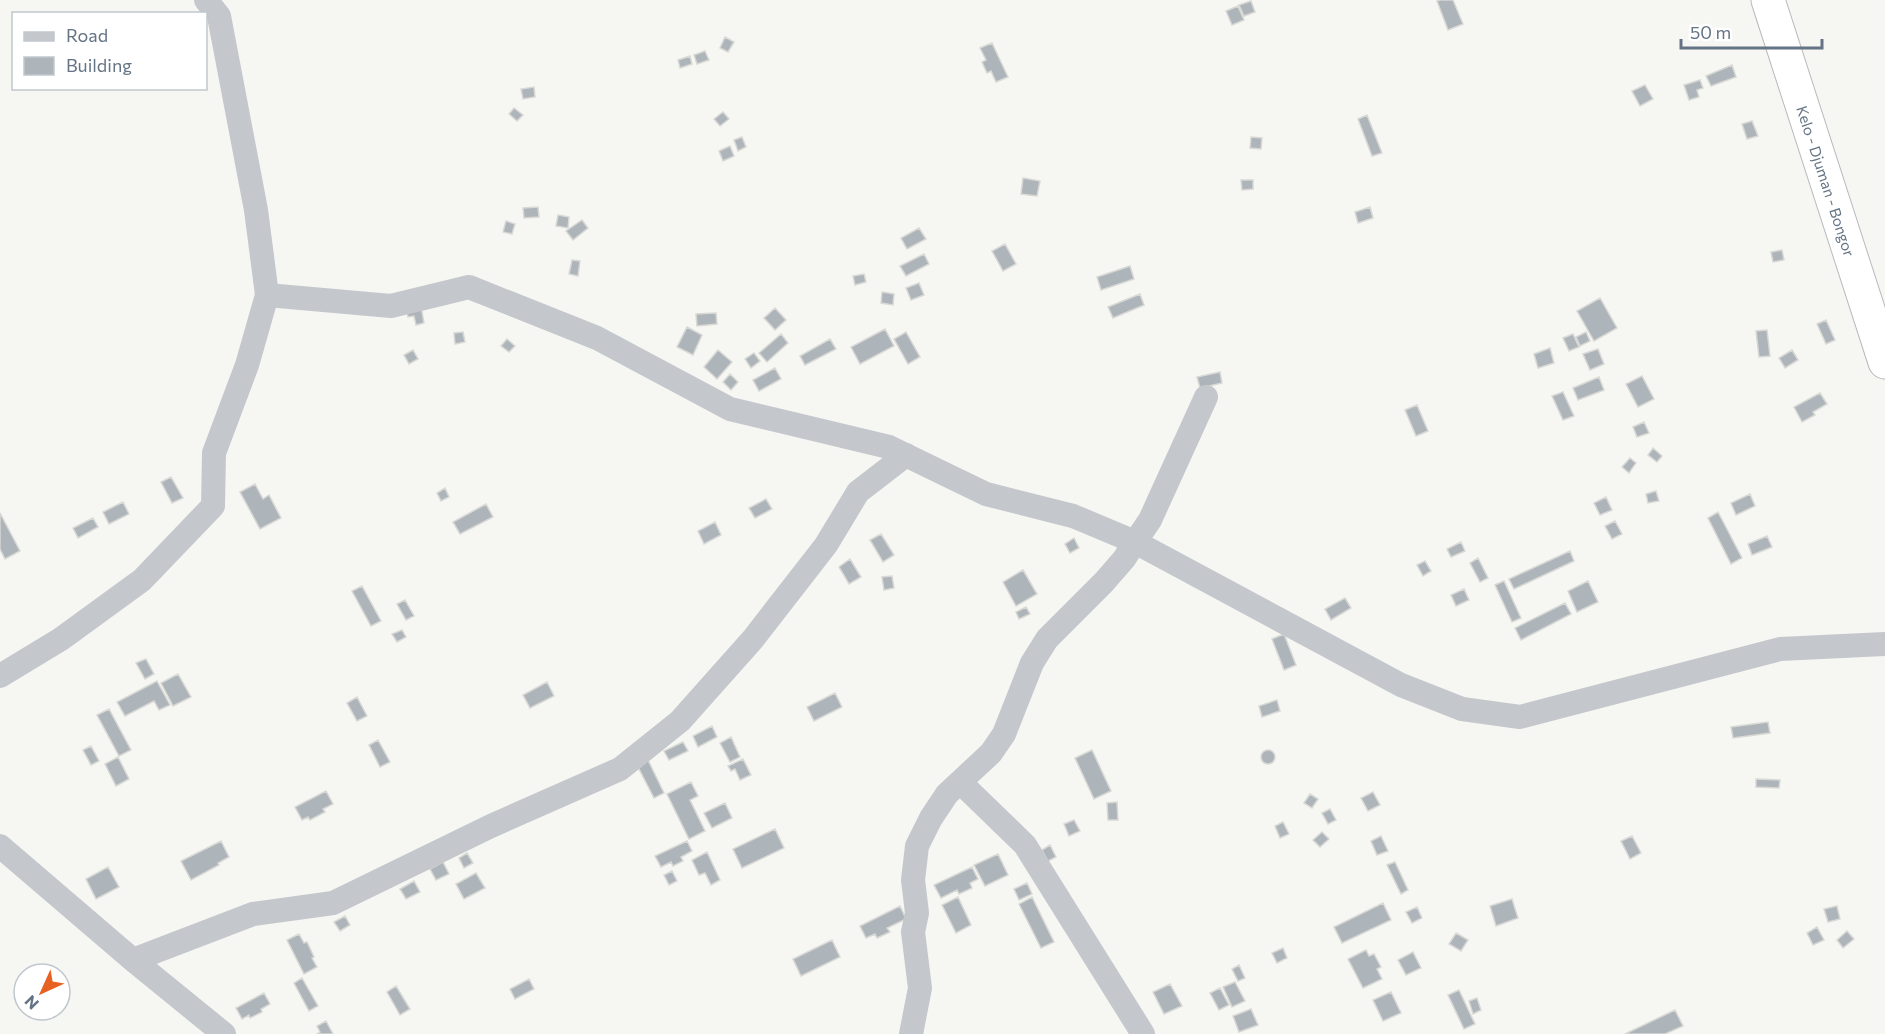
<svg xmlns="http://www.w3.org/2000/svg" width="1885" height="1034" viewBox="0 0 1885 1034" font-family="Commissioner,sans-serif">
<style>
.building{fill:#adb4ba;stroke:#d8d8d5;stroke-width:1.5}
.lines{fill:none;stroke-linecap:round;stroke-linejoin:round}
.highway-casing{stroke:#b7babd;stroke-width:35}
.minor{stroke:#c4c7cb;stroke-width:24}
.highway{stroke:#fff;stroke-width:33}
.labels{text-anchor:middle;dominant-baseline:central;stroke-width:6;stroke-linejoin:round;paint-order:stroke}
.street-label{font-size:15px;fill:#657485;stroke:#fff}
</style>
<rect width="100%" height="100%" fill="#f6f6f3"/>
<!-- building -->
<path class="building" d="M1440,0H1453L1463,24L1448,30L1437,1Z
M1251,1L1255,12L1244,16L1239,5Z
M1238,6L1244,20L1232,25L1226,11Z
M725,37L734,42L728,52L720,48Z
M992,43L1008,77L996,82L991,71L987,73L982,62L986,60L980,48Z
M705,51L709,60L697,64L694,55Z
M690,56L692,64L680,68L678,60Z
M1732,65L1736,77L1711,86L1706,76Z
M1700,80L1703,88L1697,90L1699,97L1689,100L1684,85Z
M1645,85L1653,99L1640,106L1632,91Z
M534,87L535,97L523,99L521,89Z
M514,108L523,115L517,121L509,114Z
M723,112L729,119L720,126L714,119Z
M1367,115L1382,153L1372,156L1358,119Z
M1752,121L1758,136L1747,139L1742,124Z
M742,137L746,147L738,151L734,140Z
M1251,137L1262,138L1261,149L1250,148Z
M730,146L734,156L723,161L719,151Z
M1023,178L1040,181L1037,196L1021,194Z
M1241,180H1253V189L1242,190Z
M538,207L539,217L524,218L523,208Z
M1370,207L1373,218L1358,223L1355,212Z
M558,215L569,217L568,228L556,226Z
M582,220L588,228L573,240L566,231Z
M506,221L515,224L512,234L503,232Z
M919,228L926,239L907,249L901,238Z
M1005,244L1016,264L1003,271L992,251Z
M1782,250L1784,260L1773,262L1771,252Z
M924,254L929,264L906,276L900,266Z
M572,260L580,261L578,276L569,274Z
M1130,266L1134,279L1101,290L1097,277Z
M864,274L866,282L855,285L853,276Z
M919,283L924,295L911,300L906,288Z
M882,292L894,294L893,305L881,303Z
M1140,294L1144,305L1113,318L1108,307Z
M1600,298L1617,328L1594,341L1577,311Z
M421,306L424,323L416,325L414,316L408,317L406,308Z
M775,308L786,320L775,330L764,318Z
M716,313L717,324L697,326L696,314Z
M1826,320L1835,340L1826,344L1817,324Z
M687,327L702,335L693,355L677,347Z
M885,329L894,346L860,364L851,347Z
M1767,330L1770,356L1759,357L1756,331Z
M463,332L465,342L455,344L454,333Z
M906,332L920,357L908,364L894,339Z
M1586,332L1590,341L1580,346L1576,337Z
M781,334L788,343L767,362L759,353Z
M1573,334L1579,347L1569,351L1563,338Z
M507,339L515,346L509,352L501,346Z
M830,339L836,349L805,365L800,356Z
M1550,348L1554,363L1538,368L1534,354Z
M1598,349L1604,364L1590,370L1583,354Z
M413,350L418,359L409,364L404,355Z
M718,350L732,362L717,379L704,367Z
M1792,350L1798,360L1785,368L1779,358Z
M754,353L760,361L751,368L745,359Z
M775,368L781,379L759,391L753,380Z
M1220,372L1222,383L1200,388L1197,377Z
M730,374L738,382L731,390L723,382Z
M1642,376L1654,399L1638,407L1626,384Z
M1599,377L1604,390L1578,400L1573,388Z
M1563,392L1574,416L1563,420L1552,396Z
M1820,393L1827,404L1813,412L1815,415L1802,422L1794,407Z
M1417,405L1428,431L1416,436L1405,410Z
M1644,422L1649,433L1637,437L1633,427Z
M1653,448L1662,456L1657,462L1648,455Z
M1630,458L1636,463L1629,473L1622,467Z
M171,477L183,498L172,503L161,482Z
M255,484L263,499L269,495L281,518L260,529L240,492Z
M445,488L449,497L441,501L437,493Z
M1656,491L1659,501L1648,503L1646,494Z
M1750,494L1755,506L1736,515L1731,503Z
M1606,497L1612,510L1600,515L1594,503Z
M766,499L772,509L755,518L749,508Z
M123,502L129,514L109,524L103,512Z
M486,504L493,517L460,534L453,522Z
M1718,512L1742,558L1731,564L1708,518Z
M0,513L20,551L5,559L0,549Z
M93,518L98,527L78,538L73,528Z
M1615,521L1622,534L1612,539L1605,526Z
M715,522L721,535L704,544L698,531Z
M881,534L894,555L883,562L870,540Z
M1767,536L1772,547L1752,555L1748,544Z
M1074,538L1079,548L1070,553L1065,544Z
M1461,542L1465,551L1451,557L1447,549Z
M1570,551L1574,561L1514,589L1509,579Z
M1478,558L1488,578L1480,582L1470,563Z
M850,559L861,577L849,584L839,567Z
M1425,561L1431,571L1423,576L1417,565Z
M1023,570L1037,594L1016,606L1003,582Z
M892,576L894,588L884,590L882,577Z
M1504,581L1521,618L1512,622L1495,585Z
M1588,581L1598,602L1577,612L1568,591Z
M362,586L381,621L371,626L352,591Z
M1464,589L1469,600L1456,606L1451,595Z
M1345,598L1351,608L1331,620L1325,609Z
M405,600L414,616L406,620L397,604Z
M1565,603L1571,614L1521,640L1515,628Z
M1026,607L1030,614L1019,619L1016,612Z
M402,630L406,637L397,642L392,634Z
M1284,634L1296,665L1284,670L1272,639Z
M146,659L154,674L145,679L136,663Z
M178,674L191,697L173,706L161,683Z
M157,681L170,705L159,710L154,701L125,716L117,702Z
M547,682L554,696L530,708L523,695Z
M835,693L842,707L814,721L807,707Z
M357,697L367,716L357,721L347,703Z
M1277,700L1280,711L1262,717L1259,706Z
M109,709L131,750L119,756L97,715Z
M1768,722L1770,733L1733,738L1731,727Z
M712,726L717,737L698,747L693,736Z
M731,737L740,757L730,762L720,743Z
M378,740L390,762L380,767L369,745Z
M683,742L688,751L669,760L664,751Z
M91,746L99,761L91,765L83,750Z
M1092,750L1111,791L1094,799L1075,758Z
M1261 757a7 7 0 1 1 14 0a7 7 0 1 1-14 0Z
M118,757L129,779L116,786L105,764Z
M647,758L664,793L654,798L636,763Z
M743,759L751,775L740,780L735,769L731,771L728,766Z
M1756,779L1780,780L1779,788L1756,787Z
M691,782L698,796L690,800L705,831L689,839L667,794Z
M326,791L333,804L323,809L325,812L310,820L308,817L302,820L295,807Z
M1373,792L1380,805L1368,811L1361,798Z
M1310,794L1318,799L1312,808L1304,803Z
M1117,802L1118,820H1108L1107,803Z
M725,803L732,818L712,828L704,813Z
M1330,809L1336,820L1328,824L1322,813Z
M1074,820L1080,831L1069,836L1064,824Z
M1283,822L1289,834L1280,838L1275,826Z
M775,829L784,848L742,868L733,849Z
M1322,832L1329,839L1320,847L1313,840Z
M1381,836L1388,851L1377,855L1371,841Z
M1632,836L1641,853L1630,859L1621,841Z
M221,841L229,857L218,863L219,865L191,880L181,861Z
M687,841L692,851L681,857L683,861L673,866L671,862L661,867L655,856Z
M1050,845L1056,857L1048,861L1042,850Z
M707,852L720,880L711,885L705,873L699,875L692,860Z
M467,853L473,863L464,868L459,858Z
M998,854L1008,875L985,886L974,865Z
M443,862L449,874L436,880L430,869Z
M1395,862L1408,890L1401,894L1387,865Z
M108,867L119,887L96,899L86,879Z
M972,867L978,879L970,883L972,888L959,894L957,890L941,898L934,885Z
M672,871L677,881L669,885L664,875Z
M476,873L485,888L464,899L456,884Z
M414,881L420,892L406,899L400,889Z
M1027,883L1032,894L1019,900L1014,889Z
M958,897L971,925L956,933L942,905Z
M1032,897L1054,942L1041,948L1019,904Z
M1512,899L1518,918L1496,926L1490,906Z
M1383,903L1391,920L1342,943L1334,927Z
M900,906L906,919L887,928L890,932L877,938L875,934L866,938L860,926Z
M1837,906L1840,919L1828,922L1824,909Z
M1417,907L1422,918L1412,923L1406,912Z
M345,916L350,925L340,931L334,922Z
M1817,927L1824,940L1813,945L1807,933Z
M1847,931L1854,939L1843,948L1837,940Z
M1456,933L1468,940L1461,951L1449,944Z
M299,934L304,943L307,942L314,957L312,958L317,967L304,974L287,940Z
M832,940L840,957L801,976L793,959Z
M1283,948L1287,958L1277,963L1272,953Z
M1366,950L1369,956L1374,954L1381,967L1377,969L1382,979L1363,988L1348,959Z
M1413,952L1421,968L1406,975L1398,960Z
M1239,965L1245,978L1238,981L1232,969Z
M302,978L318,1006L309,1011L294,983Z
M529,979L534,989L515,999L510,989Z
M1235,982L1245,1001L1232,1007L1223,987Z
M1170,984L1182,1006L1164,1014L1153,992Z
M396,986L410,1009L400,1015L387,992Z
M1220,988L1229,1005L1219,1010L1210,993Z
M1459,990L1475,1024L1464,1029L1448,995Z
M1391,992L1401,1013L1383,1021L1373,1000Z
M264,993L270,1004L261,1009L262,1012L250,1018L249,1015L242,1019L236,1008Z
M1477,998L1481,1010L1473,1014L1469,1001Z
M1251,1009L1258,1025L1239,1032L1233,1016Z
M1675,1010L1683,1026L1665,1034H1625Z
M326,1021L333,1034H317L320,1032L317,1026Z"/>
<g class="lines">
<!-- highway casing -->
<g class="highway-casing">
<path id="highway" d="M1768,0L1885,362"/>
</g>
<!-- minor -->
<path class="minor" d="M267,295L391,306L469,287L597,338L730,409L889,447L986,494L1073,516L1135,542L1401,685L1462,709L1520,717L1780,649L1885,644
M0,676L61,639L142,580L213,506L214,453L247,365L267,295L256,210L219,16L206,0
M960,782L1025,845L1143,1034
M0,846L133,960L224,1034
M133,960L253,914L333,903L491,826L620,769L680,721L753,639L826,545L858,492L906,455
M911,1034L920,988L913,932L917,913L913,880L917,846L931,818L947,794L991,753L1004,734L1032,663L1047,639L1104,582L1124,559L1135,542L1150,520L1206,397"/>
<!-- highway -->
<use href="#highway" class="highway"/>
</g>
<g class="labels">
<!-- street labels -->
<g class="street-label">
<text transform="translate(1826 181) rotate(72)">Kelo - Djuman - Bongor</text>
</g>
</g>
<!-- legend -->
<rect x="12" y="12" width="195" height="78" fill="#ffffff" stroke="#c1c7ce" stroke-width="1.5"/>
<rect x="24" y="32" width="30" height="9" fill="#c4c7cb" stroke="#c1c7ce" stroke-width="1.5"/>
<text x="66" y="42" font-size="18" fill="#657485">Road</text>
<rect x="24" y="57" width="30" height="18" fill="#adb4ba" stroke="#c1c7ce" stroke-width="1.5"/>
<text x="66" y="72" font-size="18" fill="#657485">Building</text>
<!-- north arrow -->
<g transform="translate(42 992) rotate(225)"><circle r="28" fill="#ffffff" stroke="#c1c7ce" stroke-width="1.5"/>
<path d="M0-4.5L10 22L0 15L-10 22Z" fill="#e76122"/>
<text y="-9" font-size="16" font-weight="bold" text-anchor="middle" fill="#657485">N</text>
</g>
<!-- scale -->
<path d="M1681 39v9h141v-9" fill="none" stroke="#657485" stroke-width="3"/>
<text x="1690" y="39" font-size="18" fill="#657485" stroke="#ffffff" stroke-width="4.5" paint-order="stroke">50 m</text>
</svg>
